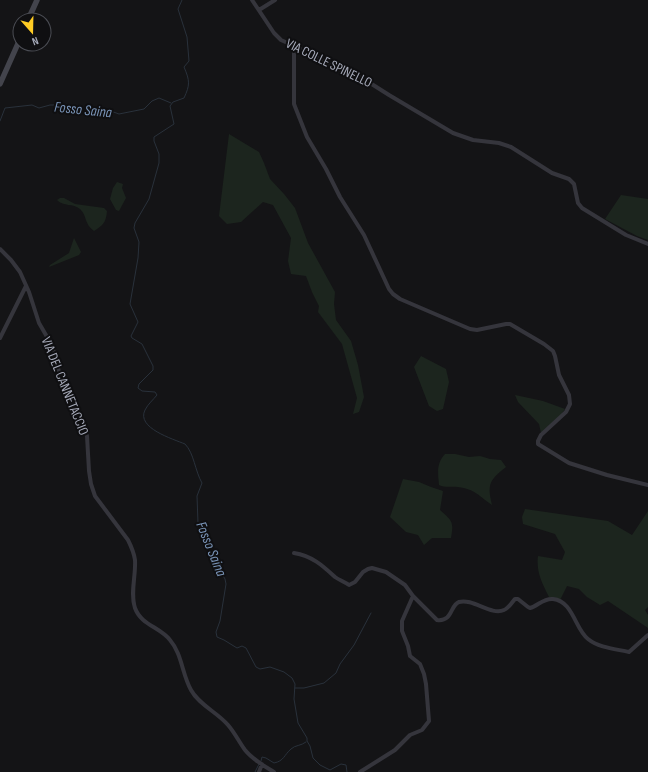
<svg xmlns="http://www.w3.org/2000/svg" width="648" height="772" viewBox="0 0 648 772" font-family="'Sofia Sans Condensed',sans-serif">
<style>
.green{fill:#1c251e}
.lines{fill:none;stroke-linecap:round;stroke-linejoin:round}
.stream{stroke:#29313b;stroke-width:1}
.street{stroke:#35353c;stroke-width:4}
.secondary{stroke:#43444c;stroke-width:5.5}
.labels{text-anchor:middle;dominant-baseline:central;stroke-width:4;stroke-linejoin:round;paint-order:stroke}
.street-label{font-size:14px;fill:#a5a9b8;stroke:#0f0f11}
.water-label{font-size:15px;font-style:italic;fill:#7993b6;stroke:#0f0f11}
</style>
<rect width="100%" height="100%" fill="#141416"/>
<!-- green -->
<path class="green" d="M229,134L259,152L264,163L270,179L284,194L295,208L308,243L335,292L334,304L336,320L351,341L358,365L364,397L359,412L353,414L357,398L342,344L318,312L319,306L312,292L306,276L291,274L288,261L291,238L273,205L263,202L241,222L227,224L219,216Z
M117,182L123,184L122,188L126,198L119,211L116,210L110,199L113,188Z
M621,195L648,199V240L637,236L605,219Z
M60,198H64L75,204L104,208L107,211C106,223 103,225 94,231C84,224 87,215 80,209C73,203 64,207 57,200Z
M74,238L81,252L79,255L49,267L50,265L69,253Z
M421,356L446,369L449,382L443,409L437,411L429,406L414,367Z
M515,395L543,401L565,409L558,419L541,433L539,424L518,402Z
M445,454H455L469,457L480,456L490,459L501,460L506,467C489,480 487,485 492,505C479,496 475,489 458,487C452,486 445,488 439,485C438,473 436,464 445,454Z
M403,479L419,482L431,487L443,491L440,510C452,521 454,521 451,538H432L424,545L418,535L406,532L390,517Z
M525,509L608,521L632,535L648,511V607L645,610L648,615V628L608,601L600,605L587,597L579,589L567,586L560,600L549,597C542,583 536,572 538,556L562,560L565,552L555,534L523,524L522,517Z"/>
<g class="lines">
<!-- stream -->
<path class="stream" d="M182,0L178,9L187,37L189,61L184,67C190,81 190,85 184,98L173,102L170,106L174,124L154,137V141L159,154V163L149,199L135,223L134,228L139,242L138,258L130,304L138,322L131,336L132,338L142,344L153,366V370L139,384L138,388L142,391L155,392L157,395C153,400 148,404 145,410C136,428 173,439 185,444C194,453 195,471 202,483L197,496L198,523L213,559L225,579L226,584L220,621L216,632L217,637L224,640L237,648L242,646L246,648L256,667L260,669L270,667L284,672L292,678L295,684L294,699L298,723L307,738V741L310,746L313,758L320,765L330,770L341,764L346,765L347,772
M0,121L5,108L32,105L39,108L50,105H54L57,108H65L72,110L87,113L108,110L119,114L144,109L152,101L159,98L171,103
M295,688H304L324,683L336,673L340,664L354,645L371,613
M261,761L262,757L266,758L274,763C284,761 284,755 291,749C295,745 301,746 306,742
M255,772L259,764"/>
<!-- street -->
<path class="street" d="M252,0L274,33L281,40L312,54L334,68L348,71L359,76L389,95L453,133L473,140L499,143L511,147L552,173L569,179L574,184L578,203L582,208L626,235L648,244
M259,10L275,0
M292,45L294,51V104L307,137L326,169L340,197L364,235L389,289L393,294L400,299L470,329L477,330L506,324H510L544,344L553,351L555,356L559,375L569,395L570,404L566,412L541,435L538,441V444L569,463L607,475L648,485
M0,249L11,260L20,272L29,292L39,323L50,342L54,352L63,388L79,414L87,436L89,471L91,484L95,496L128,540C131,546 134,553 135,560C136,576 130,593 135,608C141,625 160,627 170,640C182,654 182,674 191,690C199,705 217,712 228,725C235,733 239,742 245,750C253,760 264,766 274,772
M0,338L26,286
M294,553C312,556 322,565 335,577C339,580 345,582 349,585L355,582L363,572L368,569L372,568L386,572L405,585L413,596L437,620C453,622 450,605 459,602C473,598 491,616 504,610C509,608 512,602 515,599H518L528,607L530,608C538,606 543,598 553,599C573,601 575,629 588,639C599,648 616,649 629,652L648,635
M259,772L262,764
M360,772L395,750L410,735L422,730L429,721L426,684L424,674L420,664L410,656L408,646L402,631V621L413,596"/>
<!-- secondary -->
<path class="secondary" d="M28,20L37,0
M0,84L20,39"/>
</g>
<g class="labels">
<!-- street labels -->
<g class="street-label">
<text transform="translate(329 63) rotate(26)">VIA COLLE SPINELLO</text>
<text transform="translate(65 386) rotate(68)">VIA DEL CANNETACCIO</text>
</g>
<!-- water labels -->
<g class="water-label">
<text transform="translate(83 110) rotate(6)">Fosso Saina</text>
<text transform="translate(211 549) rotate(68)">Fosso Saina</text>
</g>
</g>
<!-- north arrow -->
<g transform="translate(32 32) rotate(160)"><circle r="19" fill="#0f0f11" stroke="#4b4d54"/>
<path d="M0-3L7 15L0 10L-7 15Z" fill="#ffcc24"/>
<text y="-6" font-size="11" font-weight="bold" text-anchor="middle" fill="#a5a9b8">N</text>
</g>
</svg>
